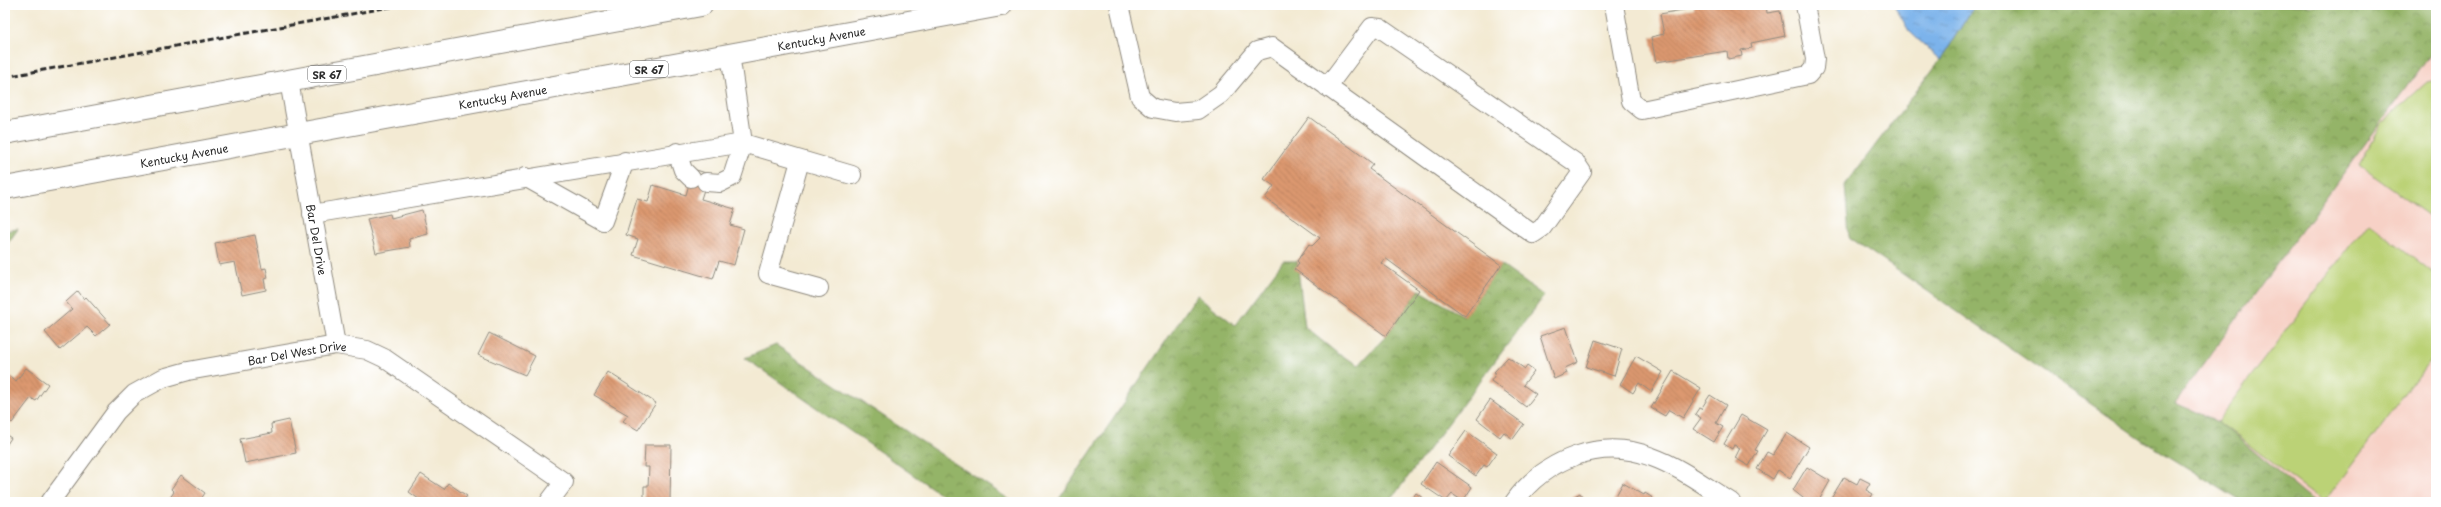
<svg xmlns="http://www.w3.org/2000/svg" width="2441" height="507" viewBox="0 0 2441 507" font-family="'Playpen Sans',sans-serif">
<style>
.built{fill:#f7d1c6}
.forest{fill:url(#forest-crowns);stroke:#607049}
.pitch{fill:#bbd276;stroke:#737e50}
.water{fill:url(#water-ripples);stroke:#546f8b}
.building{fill:url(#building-back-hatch)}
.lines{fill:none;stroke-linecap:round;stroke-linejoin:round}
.minor-casing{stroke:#8f8a7f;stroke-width:20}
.major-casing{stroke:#8f8a7f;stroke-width:24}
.minor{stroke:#fff;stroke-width:18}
.major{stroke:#fff;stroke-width:22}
.rail{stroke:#2b2b2b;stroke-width:3;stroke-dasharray:6 3;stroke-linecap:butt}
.labels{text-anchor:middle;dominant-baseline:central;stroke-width:3;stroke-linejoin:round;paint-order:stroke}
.shield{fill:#fff;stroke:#6b6b6b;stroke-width:1}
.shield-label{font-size:10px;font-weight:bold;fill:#2b2b2b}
.street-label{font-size:11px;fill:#2b2b2b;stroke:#fff}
</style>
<defs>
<pattern id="forest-crowns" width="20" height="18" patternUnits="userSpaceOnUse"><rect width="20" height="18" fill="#94b467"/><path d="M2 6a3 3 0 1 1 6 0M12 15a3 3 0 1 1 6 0" fill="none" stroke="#799355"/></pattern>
<pattern id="water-ripples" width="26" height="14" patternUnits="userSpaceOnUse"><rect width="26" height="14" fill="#7cb3eb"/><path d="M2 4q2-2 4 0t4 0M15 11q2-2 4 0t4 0" fill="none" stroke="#6692bf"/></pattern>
<pattern id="building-back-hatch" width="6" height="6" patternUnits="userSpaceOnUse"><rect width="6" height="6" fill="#dc986f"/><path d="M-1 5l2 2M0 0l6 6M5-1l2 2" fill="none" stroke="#b37c5b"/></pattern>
</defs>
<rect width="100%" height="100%" fill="#fff"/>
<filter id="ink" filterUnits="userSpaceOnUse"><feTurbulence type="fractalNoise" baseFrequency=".025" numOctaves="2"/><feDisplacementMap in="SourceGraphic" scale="8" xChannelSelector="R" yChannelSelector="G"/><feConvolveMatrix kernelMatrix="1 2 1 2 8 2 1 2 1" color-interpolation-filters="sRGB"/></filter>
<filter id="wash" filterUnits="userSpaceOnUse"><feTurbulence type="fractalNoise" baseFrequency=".012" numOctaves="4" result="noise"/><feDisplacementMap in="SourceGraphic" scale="16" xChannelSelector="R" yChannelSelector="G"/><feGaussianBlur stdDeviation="0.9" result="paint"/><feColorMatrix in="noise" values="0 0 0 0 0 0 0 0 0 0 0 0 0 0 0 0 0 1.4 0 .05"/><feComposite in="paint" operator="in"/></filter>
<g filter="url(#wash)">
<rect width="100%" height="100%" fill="#f3ead3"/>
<!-- built -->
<path class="built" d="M2436,47V502H2242L2146,442Z"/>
<!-- forest -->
<path class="forest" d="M1975,5H2436V47L2175,403L2217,421L2315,502H2242L2146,442L1849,237L1845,185L1940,60Z
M18,229L5,247V231Z
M1283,261H1297L1305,327L1338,354L1359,365L1386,336L1419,290L1464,316L1501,265L1544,296L1389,502H1057L1197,295L1235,325Z
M776,345L1013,502H952L745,358Z"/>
<!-- pitch -->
<path class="pitch" d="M2436,80V221L2359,165L2381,124L2427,82Z
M2368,222L2436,275V353L2324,502L2217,421Z"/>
<!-- water -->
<path class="water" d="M1894,5H1975L1940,60L1909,31Z"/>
<g id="blocks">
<!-- building -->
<path class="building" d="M1694,5H1766L1767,13L1780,11L1785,36L1751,43L1752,48L1741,50L1742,56L1728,59L1727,51L1656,62L1651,37L1664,34L1660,14L1694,8Z
M1309,117L1373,164L1369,169L1501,265L1465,316L1385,258L1381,263L1419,290L1386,336L1294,269L1299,263L1297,261L1309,244L1312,246L1320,238L1265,198L1274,186L1264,179Z
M693,169L709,174L701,199L735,209L730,225L744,229L734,265L719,261L713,279L633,255L638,239L626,235L637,199L648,202L653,185L686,195Z
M422,210L428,234L409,239L410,247L376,253L367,219L390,214L391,218Z
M255,235L262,269L266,268L268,278L264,279L266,290L242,295L235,262L219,265L215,243Z
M78,291L84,299L86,297L110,324L96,336L87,327L60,350L45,332L72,309L66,302Z
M1566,327L1578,362L1565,368L1567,373L1554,379L1540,336Z
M489,333L535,356L525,375L478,355Z
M1595,340L1622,349L1614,376L1586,367Z
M1636,356L1663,372L1651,392L1639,383L1633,393L1620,384Z
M1508,357L1525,369L1527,366L1534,371L1523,385L1536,394L1526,407L1491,381L1496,373L1494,372Z
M26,368L48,384L36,401L31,398L12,423L5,418V397L8,393L5,390V373L16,381Z
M1673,371L1701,388L1683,418L1669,410L1665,416L1651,408Z
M608,372L656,403L638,430L623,421L628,415L594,395Z
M1710,395L1726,405L1716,423L1723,427L1714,442L1693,429L1701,418L1695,414L1699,408L1701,409Z
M1490,400L1524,424L1513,439L1504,432L1500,437L1477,419Z
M1741,415L1767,430L1755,450L1758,451L1749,466L1735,458L1740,448L1734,445L1732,449L1724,444Z
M289,420L296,453L245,463L240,439L272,433L271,424Z
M1466,431L1497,453L1487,467L1484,465L1476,476L1448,456Z
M1787,433L1809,447L1790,478L1778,470L1773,479L1757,469L1767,452L1773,455Z
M5,434L11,438L5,447Z
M645,445H671L670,502H644V486H648L649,467H644Z
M1436,462L1472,487L1463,501L1452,494L1446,501L1421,484Z
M1807,467L1830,481L1818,502H1808L1793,490Z
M421,474L444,489L448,483L467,496L462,502H423L409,492Z
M181,475L205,493L199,502H167L174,492L171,489Z
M1844,477L1857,484L1860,478L1870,483L1866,490L1873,494L1868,502H1829Z
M1623,483L1644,495L1645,493L1653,498L1652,500L1655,502L1613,501Z
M1416,493L1428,502H1409Z
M1580,493L1586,502H1560L1566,498L1567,501Z"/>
</g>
</g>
<g filter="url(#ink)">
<use href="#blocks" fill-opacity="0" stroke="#8f8a7f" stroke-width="1"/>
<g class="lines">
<!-- minor casing -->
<g class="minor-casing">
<g id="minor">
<path d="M1119,5L1140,97L1153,108L1175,112L1198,110L1221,94L1257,51L1272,47L1533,234L1542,228L1582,172L1576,163L1380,28L1372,27L1327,87"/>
<path d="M1614,5L1631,101L1642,110L1808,75L1814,68L1815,59L1805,5"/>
<path id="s1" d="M289,81L336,345"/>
<path d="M677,152L683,170L691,178"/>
<path d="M800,161L768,274L819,288"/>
<path d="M525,177L603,221L625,161"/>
<path d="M706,182L720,183L732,177L743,143L852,175"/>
<path d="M312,214L743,143L730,54"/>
<path id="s2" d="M50,502L116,412L134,394L163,378L188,371L336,345L367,350L384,358L564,482L549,502"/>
<path d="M1514,502C1545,459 1601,437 1652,457C1680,467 1706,487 1731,502"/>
</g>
</g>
<!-- major casing -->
<g class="major-casing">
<g id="major">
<path d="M5,133L701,5"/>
<path id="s3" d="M5,188L1001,5"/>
</g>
</g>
<!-- minor -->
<use href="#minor" class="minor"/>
<!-- major -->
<use href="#major" class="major"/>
<!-- rail -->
<path class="rail" d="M5,77L401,5"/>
</g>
</g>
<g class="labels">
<!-- shield labels -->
<g class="shield">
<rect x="630" y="61" width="38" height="16" rx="3"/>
<rect x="308" y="66" width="38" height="16" rx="3"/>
</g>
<g class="shield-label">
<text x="649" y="69">SR 67</text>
<text x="327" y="74">SR 67</text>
</g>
<!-- street labels -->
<g class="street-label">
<text stroke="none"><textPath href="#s3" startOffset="830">Kentucky Avenue</textPath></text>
<text stroke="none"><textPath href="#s3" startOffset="506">Kentucky Avenue</textPath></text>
<text stroke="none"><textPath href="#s3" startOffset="182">Kentucky Avenue</textPath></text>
<text stroke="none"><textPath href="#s1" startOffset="161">Bar Del Drive</textPath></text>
<text stroke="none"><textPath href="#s2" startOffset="307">Bar Del West Drive</textPath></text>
</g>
</g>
<!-- margin -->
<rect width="2441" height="507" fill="none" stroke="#fff" stroke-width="20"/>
</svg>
